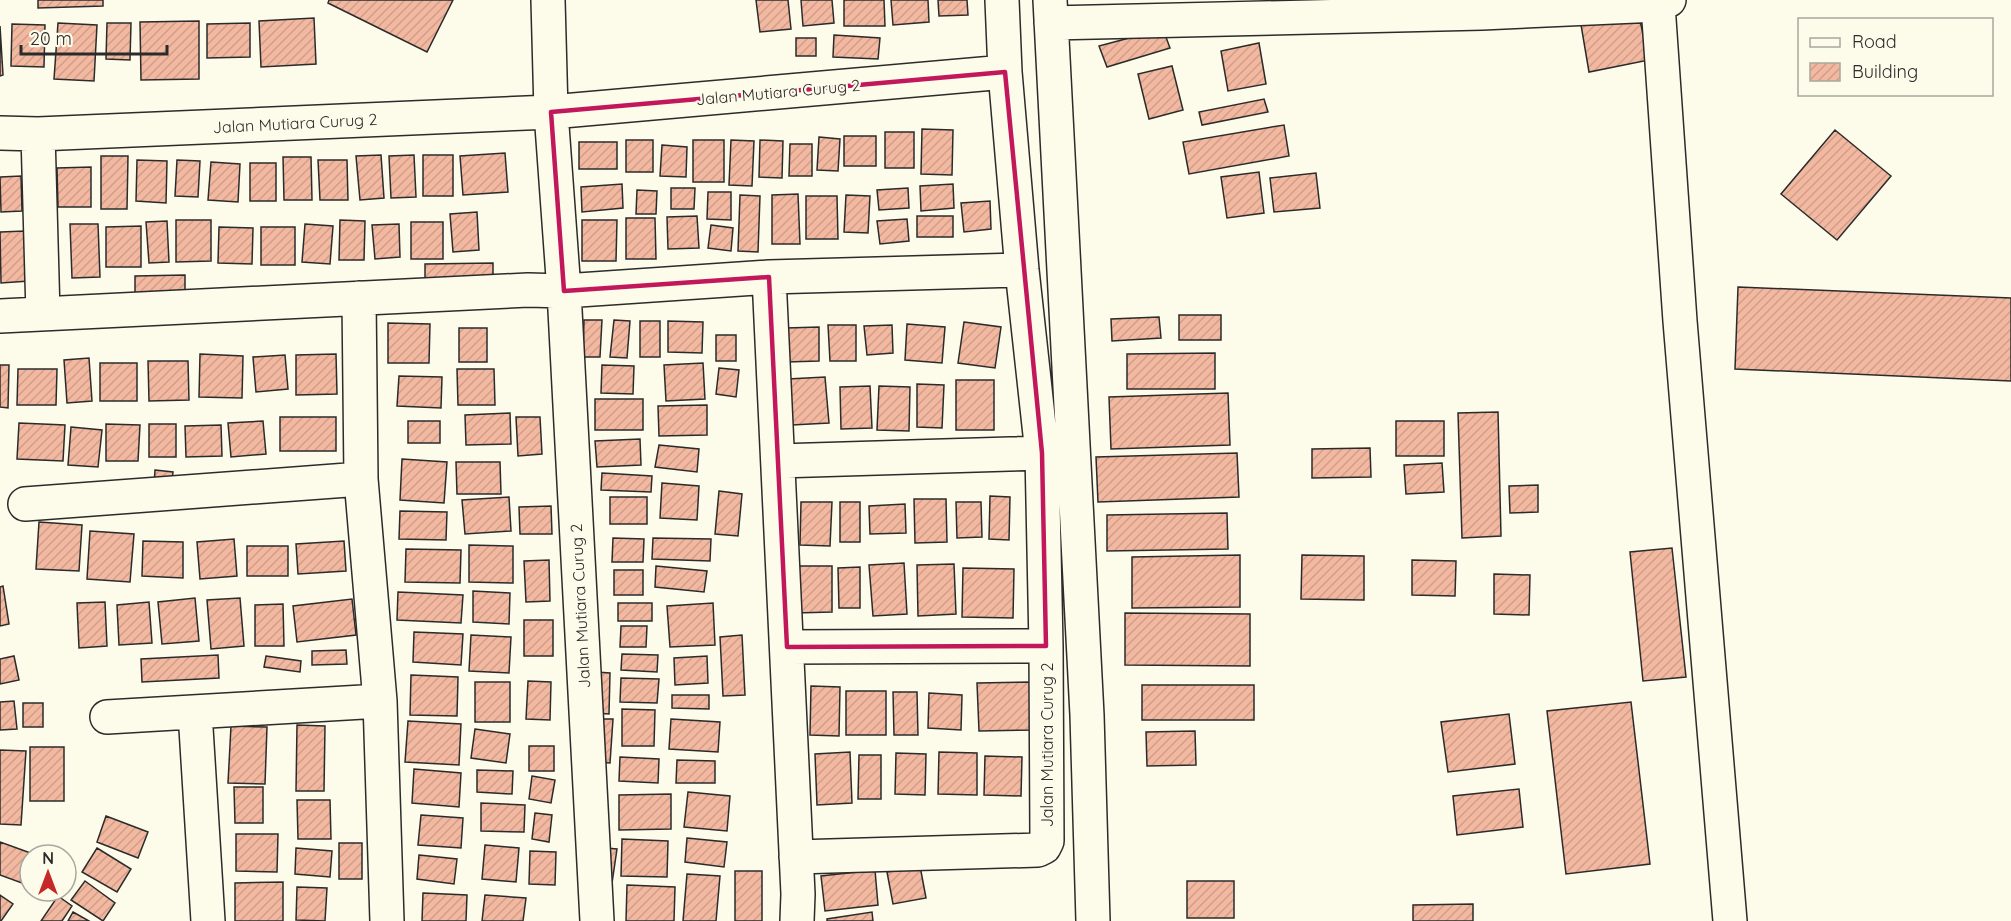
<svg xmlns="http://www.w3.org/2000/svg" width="2011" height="921" viewBox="0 0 2011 921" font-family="Quicksand,sans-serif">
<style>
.building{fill:url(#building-hatch);stroke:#2b2b2b;stroke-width:1.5}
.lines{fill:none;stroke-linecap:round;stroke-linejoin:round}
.minor-casing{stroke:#2b2b2b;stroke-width:36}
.minor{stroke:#fdfbea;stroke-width:33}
.marked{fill:none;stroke:#c2185b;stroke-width:4.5;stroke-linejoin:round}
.labels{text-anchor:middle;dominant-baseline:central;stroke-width:4.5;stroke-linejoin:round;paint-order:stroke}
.street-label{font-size:16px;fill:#2b2b2b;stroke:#fdfbea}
</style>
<defs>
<pattern id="building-hatch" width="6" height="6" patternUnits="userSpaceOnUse" patternTransform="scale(1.5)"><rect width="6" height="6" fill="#f2b8a0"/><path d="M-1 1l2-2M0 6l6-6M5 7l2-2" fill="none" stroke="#d09e8a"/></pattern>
</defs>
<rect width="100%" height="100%" fill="#fdfbea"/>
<!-- building -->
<path class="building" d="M38,0H103V6L38,8Z
M329,0H453L427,52L328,3Z
M756,0H788L791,29L760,32Z
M801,0H832L834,23L803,26Z
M844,0H884L885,26H844Z
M891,0H928L929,22L893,25Z
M938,0H967L968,15L939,16Z
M1638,12L1649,60L1589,72L1580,19Z
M314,18L316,64L261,67L259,21Z
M199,21V79L141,80L140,22Z
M58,23L97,25L94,81L54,79Z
M107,23H131L130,60L106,59Z
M250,23V57L207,58V24Z
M12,24L45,25L44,67L11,66Z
M0,26L3,75L0,76Z
M1163,29L1170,48L1107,67L1099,46Z
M834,35L880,38L878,59L833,57Z
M796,38H816V56H796Z
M1259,43L1266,84L1228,91L1221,51Z
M1172,66L1183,110L1149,119L1138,74Z
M1264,99L1268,112L1202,125L1199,112Z
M1284,125L1289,156L1189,174L1183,142Z
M922,129L953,130L952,175L921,174Z
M1835,130L1891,176L1837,240L1781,194Z
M885,132H914V168H885Z
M844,136H876V166H844Z
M819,137L840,139L838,171L817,170Z
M626,140H653V172H626Z
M693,140H724V182H693Z
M731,140L754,141L752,186L729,185Z
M760,140L783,141L782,178L759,177Z
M579,142H617V169H579Z
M790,144H812V176H789Z
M662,145L687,147L686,177L660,176Z
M505,153L508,192L463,195L460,156Z
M381,155L384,198L360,200L356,156Z
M414,155L416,197L391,198L389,156Z
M423,155H453V196H423Z
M101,156H128L127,209H101Z
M283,157H311L312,200H284Z
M137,160L167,161L166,203L136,201Z
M177,160L200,161L198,197L175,196Z
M318,160H347L348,200H320Z
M211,162L240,164L238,202L208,200Z
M250,163H276V201H250Z
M91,167V207H58L57,168Z
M1259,172L1264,213L1227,218L1221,177Z
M1316,173L1320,208L1274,212L1270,178Z
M21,176L22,211L1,212L0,177Z
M622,184L623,208L582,212L581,187Z
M953,184L954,208L921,211L920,186Z
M671,188H695L694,209H671Z
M908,188L909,208L879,210L877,190Z
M637,190L657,191L656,214H636Z
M708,192H731V220L707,219Z
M798,194L800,244H772V195Z
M740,195L760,196L758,252L738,251Z
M846,195L870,196L868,233L844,232Z
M806,196H837L838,239H806Z
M990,201L991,229L964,232L961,203Z
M477,212L479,250L453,252L450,214Z
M697,216L699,248L668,249L667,217Z
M917,216H953V237H917Z
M626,218H655L656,259H626Z
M907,219L909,241L880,244L877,221Z
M176,220H211V261L176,262Z
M340,220L365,221L364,260H339Z
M582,220H617L616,261H582Z
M167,221L169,262L149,263L146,222Z
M411,222H443V259H411Z
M70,224H98L100,277L72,278Z
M305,224L333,226L330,264L302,262Z
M399,224L400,257L375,259L372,225Z
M711,225L733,228L731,251L708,248Z
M141,226V267H106V227Z
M219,227L253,228L252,264L218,263Z
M261,227H295V265H261Z
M25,231L29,281L1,283L0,232Z
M493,263V292L425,293V264Z
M185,275V293L135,294V276Z
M1738,287L2011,298V381L1735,369Z
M1179,315H1221V340H1179Z
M1159,317L1161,338L1112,341L1111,319Z
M584,320H602L600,357H583Z
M614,320L630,321L627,358L610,357Z
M640,321H660V357H640Z
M668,321L703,322L702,353L668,352Z
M964,322L1001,327L995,368L958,363Z
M388,323L430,324L429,363H388Z
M907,324L945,327L942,363L905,360Z
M828,325H856V361H830Z
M892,325L893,353L867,355L864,326Z
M819,327V361L786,362V328Z
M459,328H487V362H459Z
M716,335H736V361H716Z
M1215,353V389H1127V354Z
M200,354L243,356L242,398L199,397Z
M336,354L337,394L296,395V355Z
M285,355L288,389L256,392L253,357Z
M89,358L92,401L67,403L64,360Z
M148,361H188L189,400L149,401Z
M100,363H137V401H100Z
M703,363L705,399L666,401L664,365Z
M0,365H9L8,408L0,407Z
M602,365L634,366L633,394L601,393Z
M719,368L739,370L736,397L716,394Z
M18,369H57L56,405H17Z
M457,369H494L495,405H458Z
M399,376L442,377L441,408L397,406Z
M825,377L829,423L792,425L788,379Z
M956,380H994V430H956Z
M917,384L944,385L942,428L917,427Z
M870,386L872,428L841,429L840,387Z
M879,386L910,387L909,431L877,430Z
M1228,393L1230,445L1111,449L1109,397Z
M595,399H643V430H595Z
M707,405V435L659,436L658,406Z
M1498,412L1501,536L1462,538L1458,413Z
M510,413L511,444L466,445L465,415Z
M280,417H336V451H280Z
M516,417H540L542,454L518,456Z
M263,421L266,454L231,457L228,423Z
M408,421H440V443H408Z
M1396,421H1444V456H1396Z
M19,423L65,425L63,461L17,459Z
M106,424L140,425L138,461H106Z
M149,424H176V457H149Z
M221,425L222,456L186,457L185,426Z
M71,427L102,430L98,467L68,465Z
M640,439L641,465L597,467L595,441Z
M659,445L699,449L697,472L655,467Z
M1370,448L1371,477L1312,478V449Z
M1237,453L1239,497L1098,502L1096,457Z
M402,459L447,462L444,503L400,500Z
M456,462H500L501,494H457Z
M1442,463L1444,492L1406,494L1404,465Z
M155,470L173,472L171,488L154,486Z
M602,473L652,476L651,492L601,490Z
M662,483L699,486L697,520L660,518Z
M1538,485V512L1510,513L1509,486Z
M719,491L742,494L738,536L715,534Z
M990,496L1010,497L1009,540L989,539Z
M509,497L511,531L465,534L462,500Z
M610,497H647V524H610Z
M914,499H946L947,542L915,543Z
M801,502H832L830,546L800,545Z
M840,502H860V542H840Z
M956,502H981L982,537L957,538Z
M905,504L906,533L870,534L869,506Z
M551,506L552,534H520L519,507Z
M400,511L447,512L446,540L399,539Z
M1227,513L1228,549L1107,551V515Z
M39,522L82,525L79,571L36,569Z
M90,531L134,534L130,582L87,579Z
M613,538L644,539L643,562H612Z
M653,538L711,539L710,561L652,559Z
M234,539L237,576L200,579L197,542Z
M143,541L183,542V578L142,576Z
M344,541L346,571L298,574L296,544Z
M469,545L513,546V583L469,582Z
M247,546H288V576H247Z
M1672,548L1686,677L1643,681L1630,552Z
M406,549L461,550L460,583L405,582Z
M1240,555V607L1132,608V557Z
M1302,555L1364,556V600L1301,599Z
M549,560L550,601L526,602L524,561Z
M1412,560L1456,561L1455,596L1412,595Z
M904,563L907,614L873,616L869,565Z
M954,564L956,614L918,616L917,565Z
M656,566L707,571L704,592L655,587Z
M795,566H832V612L795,613Z
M860,567V608H839L838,568Z
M963,568L1014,569L1013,618L962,617Z
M614,570H643V595H614Z
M1494,574L1530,575L1529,615L1494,614Z
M3,586L9,624L0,626V587Z
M473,591L510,593L509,624L473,622Z
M398,592L463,595L461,623L397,620Z
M195,598L199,641L162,644L158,602Z
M240,598L244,646L211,649L207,600Z
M352,599L356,635L297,642L293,606Z
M105,602L107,646L79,648L77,603Z
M149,602L152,643L119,645L117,605Z
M618,603H652V621H618Z
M713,603L715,645L670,647L667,606Z
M283,604L284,646H255V605Z
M1125,613L1250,614V666L1125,665Z
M524,620H553V656H524Z
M621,626H647L646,647H620Z
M414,632L463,634L461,665L413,662Z
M471,635L511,637L509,673L469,671Z
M742,635L745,695L723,696L720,637Z
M346,650L347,664L312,665V651Z
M622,654L658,655L657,672L621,670Z
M218,655L219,678L142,682L141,659Z
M14,656L19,680L0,684V659Z
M266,656L301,661L300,672L264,667Z
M707,656L708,683L675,685L674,658Z
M596,672L610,673L609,714L595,713Z
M411,675L458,677L457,716L410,715Z
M621,678L659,679L657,703L620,702Z
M528,681L551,682L550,720L526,719Z
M475,682H510V722H475Z
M1032,682L1034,730L979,731L977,683Z
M1142,685H1254V720H1142Z
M811,686L840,687L839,736L810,735Z
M846,691H886V735H846Z
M893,692H917L918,735H894Z
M929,693L962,695L961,730L928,728Z
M672,695H709V709L672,708Z
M14,701L17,729L0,730V702Z
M1631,702L1650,864L1566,874L1547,711Z
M23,703H43V727H23Z
M622,709L655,710L654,746H622Z
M1509,714L1515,764L1448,772L1441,722Z
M599,719H613L610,763L597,762Z
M671,719L720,722L718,752L669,749Z
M408,721L461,724L459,765L405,762Z
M297,725L325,726L324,791H296Z
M231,726L267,727L265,784L228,783Z
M475,729L510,734L506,763L471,758Z
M1195,731L1196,765L1147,766L1146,732Z
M529,746H554V771H529Z
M30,747H64V801H30Z
M0,750L26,751L21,825L0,824Z
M850,752L852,803L817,805L815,754Z
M939,752L977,753V795L938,794Z
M896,753L926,754L925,795L895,794Z
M859,755H881V799H858Z
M985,756L1022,757L1021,796L984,795Z
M620,757L659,759L658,783L619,781Z
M677,760L715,761V783H676Z
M414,769L461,773L459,807L412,803Z
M477,770L513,771L512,794L477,792Z
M532,776L555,780L551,803L529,799Z
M234,787H263V823H235Z
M1519,789L1523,827L1457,835L1453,796Z
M688,792L730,796L727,831L684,827Z
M671,794V829L619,830V795Z
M297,800H330L331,839H298Z
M481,803L525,805L524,832L481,831Z
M535,813L552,815L549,842L532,839Z
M421,815L463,818L461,848L418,845Z
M106,816L148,832L138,858L97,842Z
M236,834H278L277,872L236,871Z
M687,838L727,842L724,867L685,862Z
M622,839L668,841L667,877L621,876Z
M0,842L36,855H30V886L0,875Z
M339,843H362V879H339Z
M485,845L519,848L516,882L482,879Z
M97,848L131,869L117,892L82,872Z
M296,848L332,851L330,877L295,874Z
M606,848L617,849L612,883L602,881Z
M530,851L556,852L555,885L529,884Z
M419,855L457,859L454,884L417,879Z
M920,866L926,898L893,904L887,872Z
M875,870L878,905L825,911L821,876Z
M735,871H762V921H735Z
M687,874L720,876L716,921H683Z
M85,881L115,903L103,921L71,900Z
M1187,881H1234V918H1187Z
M283,882V921H235V883Z
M627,885L675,887L674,921H626Z
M297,887L327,888L325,921L296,920Z
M423,893L467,895L466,921H422Z
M0,895L13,904L1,921H0Z
M485,895L526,898L523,921H482Z
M58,896L72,906L62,921H41Z
M1473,904V921H1413V905Z
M73,912L89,921H68Z
M872,912L873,921H827V919Z"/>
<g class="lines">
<!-- minor casing -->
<g class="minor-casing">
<path id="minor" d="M1050,0L1087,715L1093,921
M1658,5L1680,321L1730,921
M1051,23L1482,13L1658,5L1669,0
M0,133L38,134L551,112L1005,72
M38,134L43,314
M769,277L798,894L797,921
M359,298L361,479L380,701L387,921
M0,316L528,290L564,291L551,112L548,0
M778,461L1042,453
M25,504L361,479
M787,647L1046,646
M195,712L208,921
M107,717L380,701
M796,857L1038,850L1044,847L1047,841L1046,646L1042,453L1022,270L1005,72L1002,0
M597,921L564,291L769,277L1022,270"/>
</g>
<!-- minor -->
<use href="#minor" class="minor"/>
</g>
<!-- marked area -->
<path class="marked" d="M1005,72L1042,453L1046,646L787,647L769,277L564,291L551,112Z"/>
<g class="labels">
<!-- street labels -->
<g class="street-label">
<text transform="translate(778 92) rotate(-5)">Jalan Mutiara Curug 2</text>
<text transform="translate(295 123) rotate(-3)">Jalan Mutiara Curug 2</text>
<text transform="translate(580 606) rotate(-93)">Jalan Mutiara Curug 2</text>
<text transform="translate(1047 745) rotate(-90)">Jalan Mutiara Curug 2</text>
</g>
</g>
<!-- legend -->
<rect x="1798" y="18" width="195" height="78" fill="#fdfbea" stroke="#a9a89e" stroke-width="1.5"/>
<rect x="1810" y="38" width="30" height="9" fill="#fdfbea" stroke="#a9a89e" stroke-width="1.5"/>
<text x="1852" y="48" font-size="18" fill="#2b2b2b">Road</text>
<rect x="1810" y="63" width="30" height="18" fill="url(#building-hatch)" stroke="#a9a89e" stroke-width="1.5"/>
<text x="1852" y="78" font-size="18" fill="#2b2b2b">Building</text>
<!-- north arrow -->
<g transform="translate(48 873)"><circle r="28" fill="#fdfbea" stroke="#a9a89e" stroke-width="1.5"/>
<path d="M0-4.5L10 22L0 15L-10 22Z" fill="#c62828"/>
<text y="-9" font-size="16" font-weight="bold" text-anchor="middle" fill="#2b2b2b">N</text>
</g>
<!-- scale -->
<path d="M21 45v9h146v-9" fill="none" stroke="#2b2b2b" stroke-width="3"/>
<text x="30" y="45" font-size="18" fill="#2b2b2b" stroke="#fdfbea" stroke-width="4.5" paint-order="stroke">20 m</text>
</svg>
